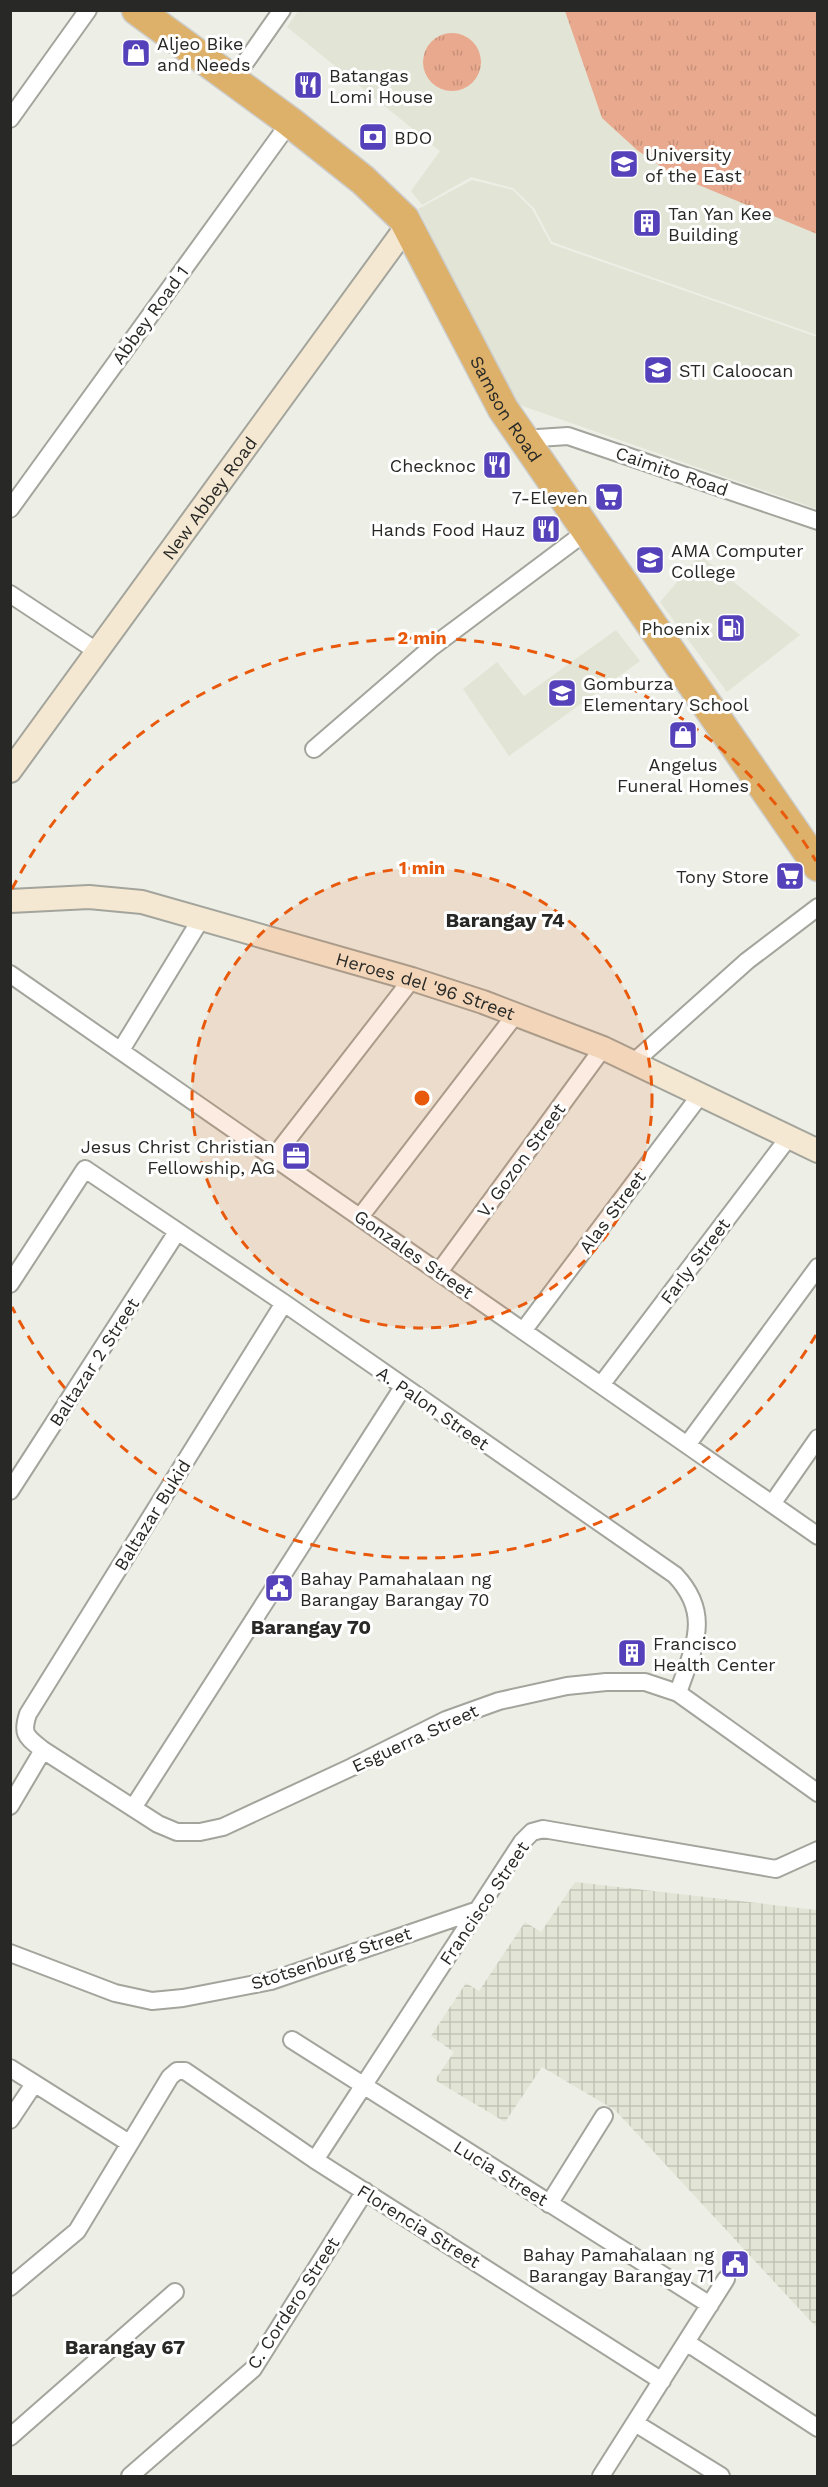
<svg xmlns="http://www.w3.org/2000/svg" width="828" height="2487" viewBox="0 0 828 2487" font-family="'Work Sans',sans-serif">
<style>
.built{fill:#e2e4d5}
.industrial{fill:url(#industrial-grid)}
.grass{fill:url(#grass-tufts)}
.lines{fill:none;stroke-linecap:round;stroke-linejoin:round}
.street-casing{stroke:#a3a49c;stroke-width:20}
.secondary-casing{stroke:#a3a49c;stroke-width:26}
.highway-casing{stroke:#cbcccb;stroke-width:33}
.street{stroke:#fff;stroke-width:16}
.secondary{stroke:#f5e8d2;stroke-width:22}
.highway{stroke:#deb16a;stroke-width:30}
.ring{fill:none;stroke:#e8590c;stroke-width:3;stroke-dasharray:10 8}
.labels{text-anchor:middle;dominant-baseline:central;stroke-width:6;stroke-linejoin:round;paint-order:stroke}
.poi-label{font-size:18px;fill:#282926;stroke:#fff;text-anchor:start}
.street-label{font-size:18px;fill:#282926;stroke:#fff}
.neighbourhood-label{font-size:20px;font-weight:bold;fill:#282926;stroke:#fff}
.centre{fill:#e8590c;stroke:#fff;stroke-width:3}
.ring-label{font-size:18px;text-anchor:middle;font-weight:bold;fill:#e8590c;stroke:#fff;stroke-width:6;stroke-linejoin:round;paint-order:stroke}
</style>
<defs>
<pattern id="industrial-grid" width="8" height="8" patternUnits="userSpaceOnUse" patternTransform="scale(1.5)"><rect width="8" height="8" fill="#e2e4d5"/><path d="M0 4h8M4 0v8" fill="none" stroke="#c2c4b7"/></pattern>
<pattern id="grass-tufts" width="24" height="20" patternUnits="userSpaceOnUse" patternTransform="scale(1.5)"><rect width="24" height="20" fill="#e9a98e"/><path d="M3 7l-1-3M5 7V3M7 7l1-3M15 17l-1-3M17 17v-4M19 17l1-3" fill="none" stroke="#c8917a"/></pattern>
</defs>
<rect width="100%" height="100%" fill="#edeee6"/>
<!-- built -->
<path class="built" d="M299,10L817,11V335L552,242L534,208L513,188L471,177L422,205L411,191L440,151L287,27Z
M472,180L513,190L532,209L551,244L817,337V509L514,403L418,209Z
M700,555L800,635L727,692L660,602Z
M616,630L640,661L509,756L463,689L497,662L524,696Z"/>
<!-- industrial -->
<path class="industrial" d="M575,1882L817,1910V2328L615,2110L542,2067L505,2122L435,2080L454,2052L431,2036L466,1983L479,1991L525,1922L541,1932Z"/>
<!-- grass -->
<path class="grass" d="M565,11H817V234L672,174L637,150L602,118Z
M423 62a29 29 0 1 1 58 0a29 29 0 1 1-58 0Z"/>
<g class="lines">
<!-- street casing -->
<g class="street-casing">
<path id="street" d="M233,80L282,10
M10,119L88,10
M523,439L568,436L818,521
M10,509L290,122
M10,594L98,652
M314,749L432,647L587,531
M10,974L818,1536
M121,1050L201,919
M634,1062L747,961L818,907
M274,1157L412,979
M360,1217L516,1014
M439,1272L603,1048
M10,1284L85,1169L284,1303L675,1575C713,1615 693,1648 678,1693
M284,1303L28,1714C21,1735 27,1737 43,1750L158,1824L177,1832H200L223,1827L352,1767L446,1720L499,1701L567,1686L606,1682H645L678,1693L818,1793
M523,1331L701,1094
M601,1385L789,1137
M687,1445L818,1267
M10,1491L177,1232
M772,1504L818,1438
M10,1806L43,1750
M133,1808L403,1387
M10,1953L115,1993L152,2001L183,1998L271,1981L478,1910
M292,2040L710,2305
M10,2068L129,2143
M10,2120L34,2084
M315,2160L522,1842L532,1832L543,1829L776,1869L818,1850
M549,2204L604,2116
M10,2287L77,2231L170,2077L177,2071H185L315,2160L662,2381
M686,2342L818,2428
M635,2423L721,2476
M10,2437L175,2292
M130,2476L253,2369L365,2191
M601,2476L726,2279"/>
</g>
<!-- secondary casing -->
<g class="secondary-casing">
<g id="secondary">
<path id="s1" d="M10,771L407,226"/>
<path id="s2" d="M10,901L89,897L142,902L412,979L483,1002L603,1048L818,1151"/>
</g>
</g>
<!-- highway casing -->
<g class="highway-casing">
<g id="highway">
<path id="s3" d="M137,10L290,122L363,180L404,219L503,409L818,866"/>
</g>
</g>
<!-- street -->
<use href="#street" class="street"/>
<!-- secondary -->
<use href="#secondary" class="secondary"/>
<!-- highway -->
<use href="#highway" class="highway"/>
</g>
<!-- distance rings -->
<circle cx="422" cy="1098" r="230" fill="#e8590c" fill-opacity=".12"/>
<g class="ring">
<circle cx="422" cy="1098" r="230"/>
<path d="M816 1335A460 460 0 0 1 12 1307M12 889A460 460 0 0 1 816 861"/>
</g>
<!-- icons -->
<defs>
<g id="shop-square" transform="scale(1.5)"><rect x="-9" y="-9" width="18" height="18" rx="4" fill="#5541b9" stroke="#fff"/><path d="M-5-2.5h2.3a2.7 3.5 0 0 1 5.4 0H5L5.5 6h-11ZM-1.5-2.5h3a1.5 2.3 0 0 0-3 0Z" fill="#fff"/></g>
<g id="restaurant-square" transform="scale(1.5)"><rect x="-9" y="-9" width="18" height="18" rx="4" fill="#5541b9" stroke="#fff"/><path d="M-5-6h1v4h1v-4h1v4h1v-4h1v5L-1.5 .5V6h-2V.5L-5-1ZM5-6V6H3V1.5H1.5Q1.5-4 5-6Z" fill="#fff"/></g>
<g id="bank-square" transform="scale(1.5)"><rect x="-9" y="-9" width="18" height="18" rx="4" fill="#5541b9" stroke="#fff"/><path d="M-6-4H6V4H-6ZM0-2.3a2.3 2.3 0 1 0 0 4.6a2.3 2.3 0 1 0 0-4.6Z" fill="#fff"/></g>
<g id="university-square" transform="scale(1.5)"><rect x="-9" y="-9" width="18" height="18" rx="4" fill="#5541b9" stroke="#fff"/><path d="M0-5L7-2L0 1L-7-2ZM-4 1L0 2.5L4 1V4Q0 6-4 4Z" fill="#fff"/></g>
<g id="building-square" transform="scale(1.5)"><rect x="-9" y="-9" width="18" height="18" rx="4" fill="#5541b9" stroke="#fff"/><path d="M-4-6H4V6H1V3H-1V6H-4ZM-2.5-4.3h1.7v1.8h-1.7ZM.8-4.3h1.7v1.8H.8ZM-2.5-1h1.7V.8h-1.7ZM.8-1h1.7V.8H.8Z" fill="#fff"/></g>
<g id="supermarket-square" transform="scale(1.5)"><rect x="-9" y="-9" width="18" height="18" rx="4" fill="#5541b9" stroke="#fff"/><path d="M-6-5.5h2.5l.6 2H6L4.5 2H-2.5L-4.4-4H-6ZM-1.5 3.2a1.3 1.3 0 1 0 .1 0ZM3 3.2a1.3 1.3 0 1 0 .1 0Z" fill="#fff"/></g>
<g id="fuel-square" transform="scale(1.5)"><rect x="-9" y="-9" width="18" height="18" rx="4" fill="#5541b9" stroke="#fff"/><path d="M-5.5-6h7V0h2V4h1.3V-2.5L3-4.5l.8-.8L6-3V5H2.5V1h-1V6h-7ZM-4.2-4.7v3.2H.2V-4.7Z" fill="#fff"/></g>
<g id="school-square" transform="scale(1.5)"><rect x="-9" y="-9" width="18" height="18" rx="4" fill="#5541b9" stroke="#fff"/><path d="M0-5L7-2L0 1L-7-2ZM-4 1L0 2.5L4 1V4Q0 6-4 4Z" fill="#fff"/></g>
<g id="office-square" transform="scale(1.5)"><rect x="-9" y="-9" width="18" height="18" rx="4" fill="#5541b9" stroke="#fff"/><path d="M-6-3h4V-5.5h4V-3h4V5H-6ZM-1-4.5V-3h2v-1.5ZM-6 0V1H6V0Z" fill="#fff"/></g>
<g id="civic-square" transform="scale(1.5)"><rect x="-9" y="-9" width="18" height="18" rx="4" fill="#5541b9" stroke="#fff"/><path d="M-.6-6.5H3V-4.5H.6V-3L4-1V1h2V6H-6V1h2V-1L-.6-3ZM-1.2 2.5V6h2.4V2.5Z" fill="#fff"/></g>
</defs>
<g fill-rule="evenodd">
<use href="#shop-square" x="136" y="53"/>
<use href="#restaurant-square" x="308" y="85"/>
<use href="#bank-square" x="373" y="137"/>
<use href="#university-square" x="624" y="164"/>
<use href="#building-square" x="647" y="223"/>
<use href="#university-square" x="658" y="370"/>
<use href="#restaurant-square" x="497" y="465"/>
<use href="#supermarket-square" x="609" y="497"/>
<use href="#restaurant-square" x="546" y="529"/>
<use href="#university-square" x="650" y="560"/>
<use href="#fuel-square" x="731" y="628"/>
<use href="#school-square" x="562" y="693"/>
<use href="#shop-square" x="683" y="735"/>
<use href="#supermarket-square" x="790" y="876"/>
<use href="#office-square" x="296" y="1156"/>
<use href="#civic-square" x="279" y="1588"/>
<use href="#building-square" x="632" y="1653"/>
<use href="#civic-square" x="735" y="2264"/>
</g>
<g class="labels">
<!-- poi labels -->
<g class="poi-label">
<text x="157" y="43">Aljeo Bike<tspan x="157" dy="21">and Needs</tspan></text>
<text x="329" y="75">Batangas<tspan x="329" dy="21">Lomi House</tspan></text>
<text x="394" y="137">BDO</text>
<text x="645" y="154">University<tspan x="645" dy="21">of the East</tspan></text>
<text x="668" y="213">Tan Yan Kee<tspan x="668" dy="21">Building</tspan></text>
<text x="679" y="370">STI Caloocan</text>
<text x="476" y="465" text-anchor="end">Checknoc</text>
<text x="588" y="497" text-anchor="end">7-Eleven</text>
<text x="525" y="529" text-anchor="end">Hands Food Hauz</text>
<text x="671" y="550">AMA Computer<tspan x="671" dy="21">College</tspan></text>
<text x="710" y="628" text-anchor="end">Phoenix</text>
<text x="583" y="683">Gomburza<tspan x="583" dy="21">Elementary School</tspan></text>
<text x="683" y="764" text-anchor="middle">Angelus<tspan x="683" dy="21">Funeral Homes</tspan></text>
<text x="769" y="876" text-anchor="end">Tony Store</text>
<text x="275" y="1146" text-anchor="end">Jesus Christ Christian<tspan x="275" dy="21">Fellowship, AG</tspan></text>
<text x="300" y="1578">Bahay Pamahalaan ng<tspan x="300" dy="21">Barangay Barangay 70</tspan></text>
<text x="653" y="1643">Francisco<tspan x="653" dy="21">Health Center</tspan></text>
<text x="714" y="2254" text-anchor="end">Bahay Pamahalaan ng<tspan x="714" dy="21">Barangay Barangay 71</tspan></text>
</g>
<!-- street labels -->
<g class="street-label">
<text transform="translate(150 315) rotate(-54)">Abbey Road 1</text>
<text stroke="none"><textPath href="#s3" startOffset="555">Samson Road</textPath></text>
<text transform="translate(672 471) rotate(19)">Caimito Road</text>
<text stroke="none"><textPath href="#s1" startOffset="338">New Abbey Road</textPath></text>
<text stroke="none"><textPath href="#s2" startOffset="428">Heroes del '96 Street</textPath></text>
<text transform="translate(521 1160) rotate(-54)">V. Gozon Street</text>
<text transform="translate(612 1212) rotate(-53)">Alas Street</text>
<text transform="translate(414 1254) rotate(35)">Gonzales Street</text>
<text transform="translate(695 1261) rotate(-53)">Farly Street</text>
<text transform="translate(94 1362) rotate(-57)">Baltazar 2 Street</text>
<text transform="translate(433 1408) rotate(35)">A. Palon Street</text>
<text transform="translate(152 1515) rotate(-58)">Baltazar Bukid</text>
<text transform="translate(415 1738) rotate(-25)">Esguerra Street</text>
<text transform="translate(484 1903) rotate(-56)">Francisco Street</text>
<text transform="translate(331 1958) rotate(-18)">Stotsenburg Street</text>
<text transform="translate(501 2173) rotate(32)">Lucia Street</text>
<text transform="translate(419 2226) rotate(32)">Florencia Street</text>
<text transform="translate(293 2303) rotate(-57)">C. Cordero Street</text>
</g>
<!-- neighbourhood labels -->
<g class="neighbourhood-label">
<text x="505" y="920">Barangay 74</text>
<text x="311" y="1627">Barangay 70</text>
<text x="125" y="2347">Barangay 67</text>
</g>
</g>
<circle cx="422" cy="1098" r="9" class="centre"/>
<g class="ring-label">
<text x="422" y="644">2 min</text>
<text x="422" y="874">1 min</text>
</g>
<!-- border -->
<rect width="828" height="2487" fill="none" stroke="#282926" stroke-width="24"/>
</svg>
